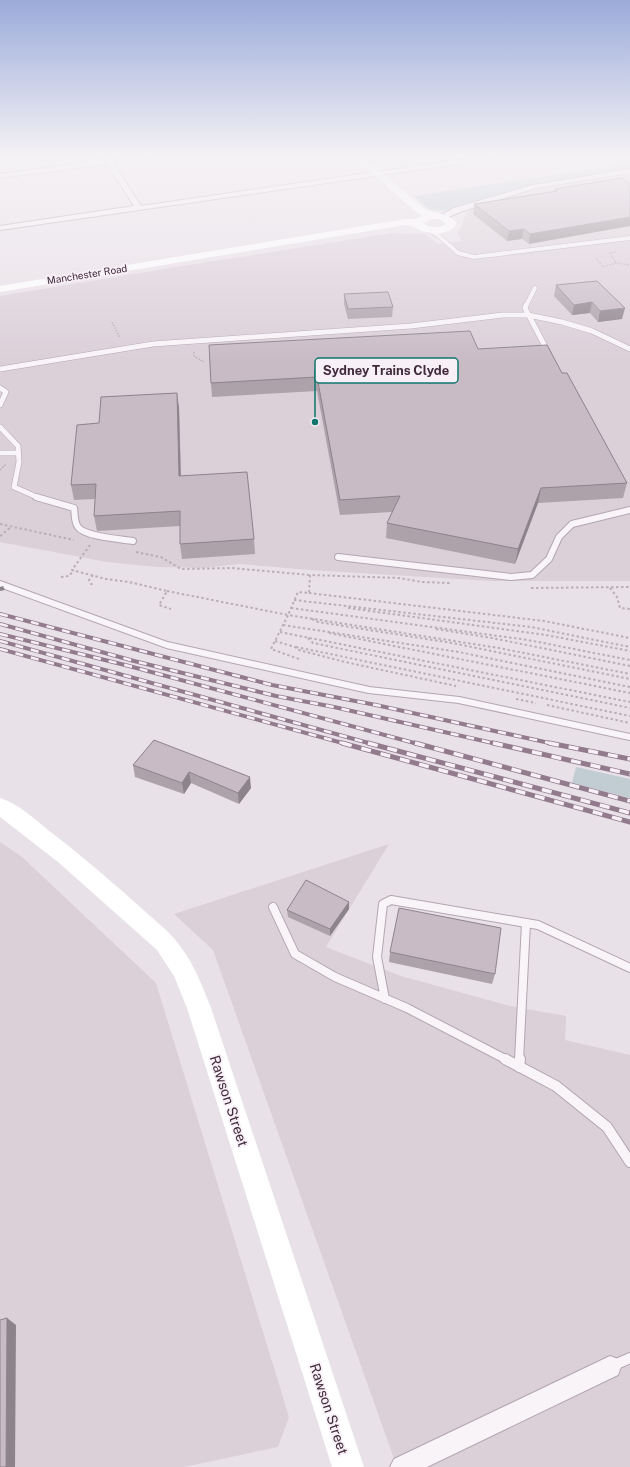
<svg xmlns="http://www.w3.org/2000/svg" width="630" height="1467" viewBox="0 0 630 1467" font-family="'Public Sans',sans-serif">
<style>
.built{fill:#dbcfd8}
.green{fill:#c2cdd3}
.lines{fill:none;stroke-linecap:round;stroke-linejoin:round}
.lane-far4-casing{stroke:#b3a6b1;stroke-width:5}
.lane-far3-casing{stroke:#b3a6b1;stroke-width:6}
.lane-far2-casing{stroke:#b3a6b1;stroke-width:8}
.lane-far1-casing{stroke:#b3a6b1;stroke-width:10}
.lane-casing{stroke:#b3a6b1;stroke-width:12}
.street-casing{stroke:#b3a6b1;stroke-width:2}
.path-far1{stroke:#baafb7;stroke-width:1.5;stroke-dasharray:1.5 1.5;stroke-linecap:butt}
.path{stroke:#baafb7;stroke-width:2;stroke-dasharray:2.5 2.5;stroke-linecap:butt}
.lane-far4{stroke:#f8f4f7;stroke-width:4}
.lane-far3{stroke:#f8f4f7;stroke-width:5}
.lane-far2{stroke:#f8f4f7;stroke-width:6}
.lane-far1{stroke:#f8f4f7;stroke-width:8}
.lane{stroke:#f8f4f7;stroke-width:10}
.street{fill:#f8f4f7;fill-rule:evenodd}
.secondary{fill:#fff;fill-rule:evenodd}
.rail-far1-casing{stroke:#937b8e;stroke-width:4}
.rail-casing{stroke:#937b8e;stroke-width:5}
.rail-far1{stroke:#f7f0f6;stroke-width:2.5;stroke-dasharray:8;stroke-linecap:butt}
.rail{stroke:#f7f0f6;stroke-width:3.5;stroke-dasharray:10;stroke-linecap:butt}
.wall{fill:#ada1aa}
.shaded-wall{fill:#8d838b}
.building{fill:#c9bbc6;stroke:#8d838b}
.labels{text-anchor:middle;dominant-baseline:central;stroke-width:3.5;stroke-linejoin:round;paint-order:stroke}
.far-street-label{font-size:10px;fill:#412a3b;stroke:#f7f0f6}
.near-street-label{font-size:14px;fill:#412a3b;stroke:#f7f0f6}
.leader{fill:none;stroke:#0f766e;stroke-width:1.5}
.callout-dot{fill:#0f766e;stroke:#f7f0f6;stroke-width:1.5}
.callout{fill:#f7f0f6;stroke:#0f766e;stroke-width:1.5}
.callout-label{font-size:13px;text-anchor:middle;font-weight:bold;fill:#412a3b}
</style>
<rect width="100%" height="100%" fill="#e9e1e8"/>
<!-- built -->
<path class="built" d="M630,175V581H491L310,570L240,564L202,568L158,567L107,562L0,542V296L170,268L393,233L425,234L438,244L462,241L457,233L462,226L464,218L471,209L542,189Z
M0,842L22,857L156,983L289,1417L278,1447L184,1467H0Z
M389,844L326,947L401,976L510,1006L566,1016L565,1040L630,1055V1467H397L213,950L174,914Z"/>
<!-- green -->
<path class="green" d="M630,164V170L534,184L443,211L430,210L414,196Z
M576,767L630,779V798L572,783Z"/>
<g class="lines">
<!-- lane-far4 casing -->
<g class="lane-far4-casing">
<path id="lane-far4" d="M426,229L438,235L458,253L474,257L630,238
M526,306L535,288"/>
</g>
<!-- lane-far3 casing -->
<g class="lane-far3-casing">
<path id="lane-far3" d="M526,305L525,308L549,354
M0,369L153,344L411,326L503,315H528L562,322L592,331L630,349
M0,388L6,392L0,405
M0,427L18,446L19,462L14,487L39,498
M0,453H18"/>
</g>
<!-- lane-far2 casing -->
<g class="lane-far2-casing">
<path id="lane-far2" d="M36,497L74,508C75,514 74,522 78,527C85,537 121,539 133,541
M338,557L511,577L532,575L549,559L559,537L572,524L630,510
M0,584L167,645L369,690L459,700L630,737"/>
</g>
<!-- lane-far1 casing -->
<g class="lane-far1-casing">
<path id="lane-far1" d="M273,907L295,954L335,977L407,1008L507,1060
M385,999L377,957L383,904L391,900L538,925L630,968
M519,1060L526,923"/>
</g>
<!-- lane casing -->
<g class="lane-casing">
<path id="lane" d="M505,1059L556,1086L607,1127L630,1162
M519,1067L520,1059
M612,1366L630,1358"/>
</g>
<!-- street casing -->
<g class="street-casing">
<path id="street" d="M103,157H109L111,160L131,157H149L146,159L113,163L141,206L479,157H496L493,159L0,230V226L134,206L107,164L0,178V174L105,160Z
M630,169V173L536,188L460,212L444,219H438L437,217L454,208L533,185Z
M610,1356L618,1359L621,1367L618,1375L427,1467H390L394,1459Z"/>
</g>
<!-- path-far1 -->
<path class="path-far1" d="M616,252L610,253L616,263
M596,258L603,267L616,263L630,265
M112,322L120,338
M194,352V356L204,362
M0,470L6,464"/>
<!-- path -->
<path class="path" d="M0,524L74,540
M0,536L11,527
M90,545L72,570L106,579L129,582L167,591L159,605L171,609
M136,552L161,557L181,569L231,568L310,575
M93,575L89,580L91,584L95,585
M61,577L69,576L74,570
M531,588L630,587
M610,588L617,597L620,608L630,609
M167,591L288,615L298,592L309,593L310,575L399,578L422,582L450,583
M309,593L544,621L630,638
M294,600L531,627L630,647
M291,608L528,640L630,660
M348,608L546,635L630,651
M312,619L318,622L452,643L630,679
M283,625L459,652L630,687
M436,629L492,638L630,666
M280,632L630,702
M329,633L630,693
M308,638L313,643L630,708
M275,641L295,647L299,650L345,662L456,686
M296,647L630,716
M299,659L271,649L288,615L499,648L630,674
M516,699L536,703
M547,705L630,723"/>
<!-- lane-far4 -->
<use href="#lane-far4" class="lane-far4"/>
<!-- lane-far3 -->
<use href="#lane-far3" class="lane-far3"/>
<!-- lane-far2 -->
<use href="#lane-far2" class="lane-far2"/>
<!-- lane-far1 -->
<use href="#lane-far1" class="lane-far1"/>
<!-- lane -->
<use href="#lane" class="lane"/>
<!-- street -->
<use href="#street" class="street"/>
<!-- secondary -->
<path class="secondary" d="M354,157H363L425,209L448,216L457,223C451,235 434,235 422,231C415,228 413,225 405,225L0,292V286L405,219H415L423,215L417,213ZM433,219L441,220L446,224C438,229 430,228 423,223Z
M0,798C18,804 34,818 48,830C89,861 128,896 166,930C189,952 200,979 211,1008L364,1467H332L187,1008L174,976L157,950L58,862L0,817Z"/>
<!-- rail-far1 casing -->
<g class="rail-far1-casing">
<path id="rail-far1" d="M0,614L272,685L376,705L554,744
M0,624L134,661L276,696L334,707L497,744
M0,634L129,666L418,744
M0,641L372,744
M0,649L346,744"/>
</g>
<!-- rail casing -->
<g class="rail-casing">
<path id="rail" d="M342,743L630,822
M368,743L630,813
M415,743L630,801
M493,743L630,774
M549,743L630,759"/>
</g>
<!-- rail-far1 -->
<use href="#rail-far1" class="rail-far1"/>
<!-- rail -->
<use href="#rail" class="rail"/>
</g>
<!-- wall -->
<path class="wall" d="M621,178L529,244L522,239L507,241L473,214L474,204L554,191L555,189Z
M597,281L622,319L598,322L590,313L572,315L554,296L556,285Z
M344,294L393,307L392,317L348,319L344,304Z
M478,349L562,373L627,483L623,498L538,503L515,564L386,538L387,523L392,512L340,515L317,391L212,397L211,383Z
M179,407L181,476L254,539L255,554L182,559L180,544V526L97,531L94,516L95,499L74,500L71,485L99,423Z
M154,740L251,788L239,804L191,783L184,794L135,777L133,765Z
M349,902V909L330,936L288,917L287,910Z
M390,952L495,974L492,984L389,962Z"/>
<!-- shaded-wall -->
<path class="shaded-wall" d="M630,217V226L529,244L530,234Z
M524,229L522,239L507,241L509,231Z
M592,302L590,313L572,315L574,305Z
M625,308L622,319L598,322L600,311Z
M177,393L179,407L181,491L179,476Z
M541,488L538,503L515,564L518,549Z
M3,586L5,590L0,591V587Z
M189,772L191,783L184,794L182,783Z
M250,777L251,788L239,804L238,793Z
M349,902V909L330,936V929Z
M7,1318L16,1325L15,1467H6Z"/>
<!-- building -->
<path class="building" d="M621,178L630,184V217L530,234L524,229L509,231L474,204L558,191L555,189Z
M597,281L625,308L600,311L592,302L574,305L556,285Z
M388,292L393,307L348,309L344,294Z
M470,331L478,349L547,345L562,373H567L627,483L541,488L518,549L387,523L400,496L340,500L317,377L211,383L209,345Z
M177,393L179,476L247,472L254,539L180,544V511L94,516L96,484L71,485L77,425L99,423L101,397Z
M154,740L250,777L238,793L189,772L182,783L133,765Z
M306,880L349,902L330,929L287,910Z
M399,908L501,928L495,974L390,952Z
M7,1318L6,1467H0V1320Z"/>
<!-- sky -->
<linearGradient id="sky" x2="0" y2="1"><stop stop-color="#9babda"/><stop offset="0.43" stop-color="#f5f2f5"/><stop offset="1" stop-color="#f5f2f5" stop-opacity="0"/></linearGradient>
<rect width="630" height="362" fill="url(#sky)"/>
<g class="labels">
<!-- far-street labels -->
<g class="far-street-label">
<text transform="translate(87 274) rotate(-9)">Manchester Road</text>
</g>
<!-- near-street labels -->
<g class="near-street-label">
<text transform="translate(229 1101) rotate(72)">Rawson Street</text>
<text transform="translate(329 1409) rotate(72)">Rawson Street</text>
</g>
</g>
<!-- callouts -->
<path class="leader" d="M315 422L315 370"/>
<circle class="callout-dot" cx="315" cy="422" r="4"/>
<rect class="callout" x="315" y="358" width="143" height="25" rx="4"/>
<g class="callout-label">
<text x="386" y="375">Sydney Trains Clyde</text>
</g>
</svg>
